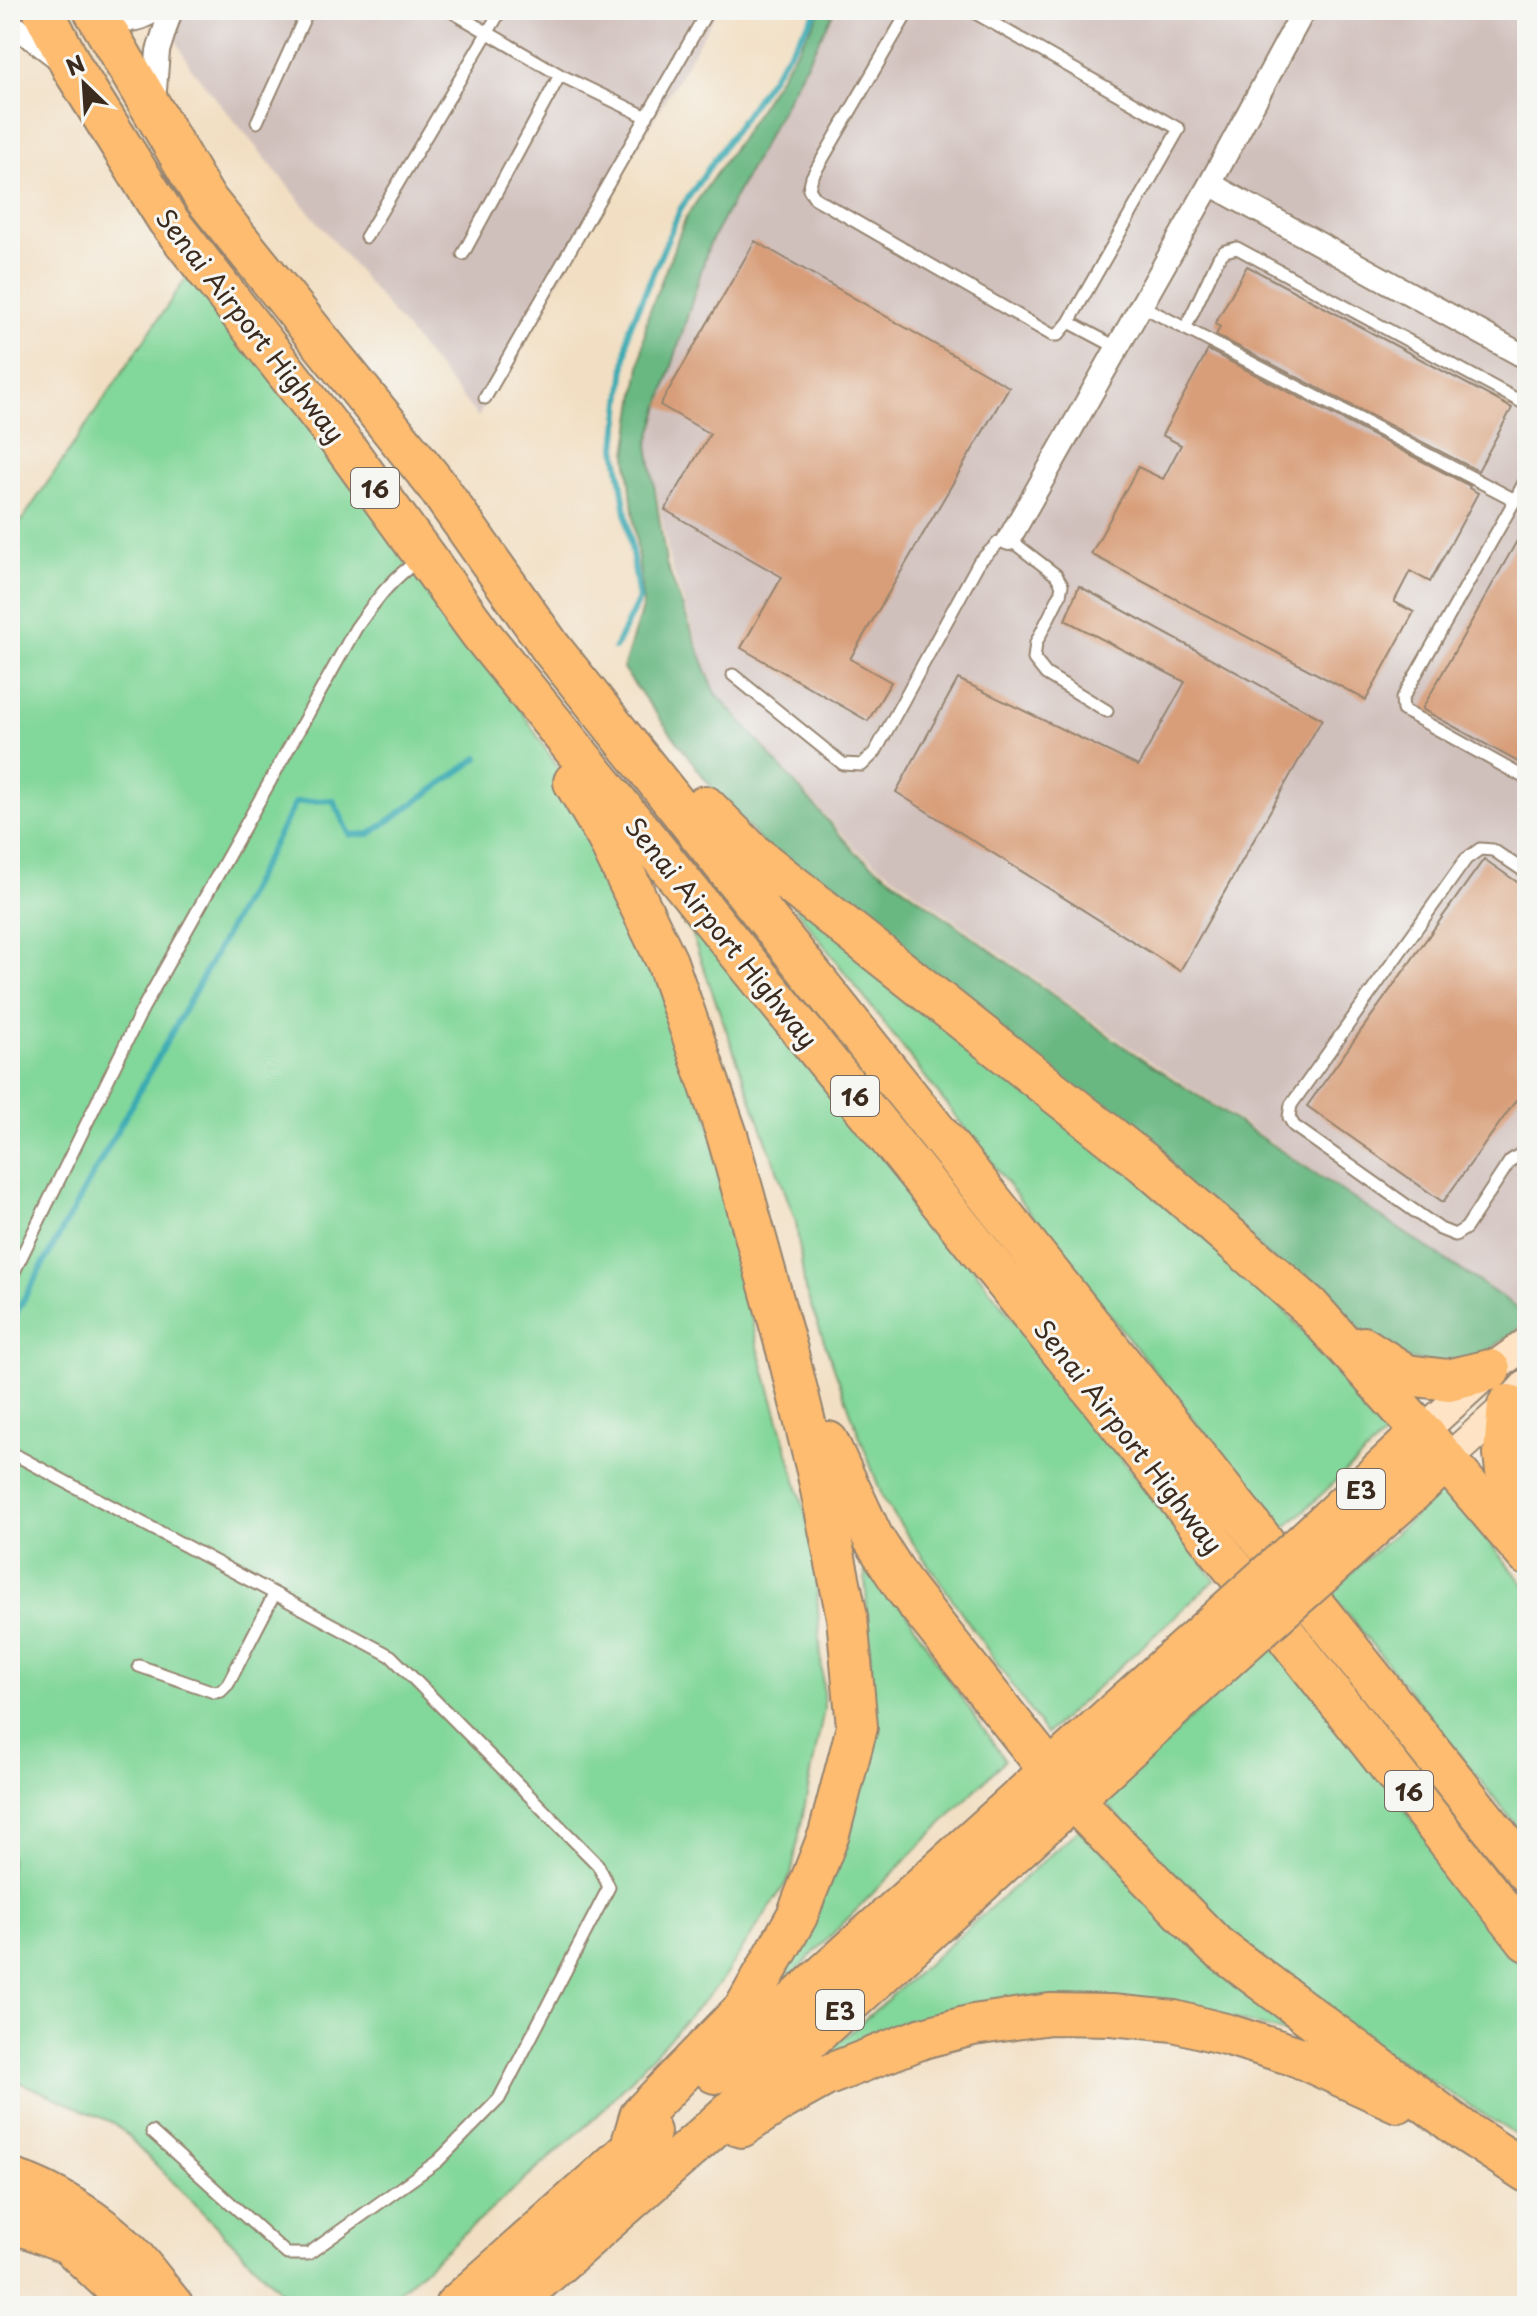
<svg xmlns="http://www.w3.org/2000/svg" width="1537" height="2316" viewBox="0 0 1537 2316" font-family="'Playpen Sans',sans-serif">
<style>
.industrial{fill:#d0c0bc}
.green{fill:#82d79a;stroke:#5e805c;stroke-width:2}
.forest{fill:#69b882;stroke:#527150;stroke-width:2}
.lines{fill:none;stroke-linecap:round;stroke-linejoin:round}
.stream{stroke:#39aab3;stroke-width:6}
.building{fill:#d89e79}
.lane-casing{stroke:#968470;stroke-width:15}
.street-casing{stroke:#968470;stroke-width:26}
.secondary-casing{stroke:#968470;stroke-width:34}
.highway-casing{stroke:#968470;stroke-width:44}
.lane{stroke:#fff;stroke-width:11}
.street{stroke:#fff;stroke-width:22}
.secondary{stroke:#fee4c5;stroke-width:30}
.highway{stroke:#fdbc6f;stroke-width:40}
.highway-bridge-casing{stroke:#968470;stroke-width:44;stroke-linecap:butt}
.highway-bridge{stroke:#fdbc6f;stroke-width:40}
.labels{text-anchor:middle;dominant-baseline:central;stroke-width:6;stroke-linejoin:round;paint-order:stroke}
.shield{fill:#f6f6f2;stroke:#73675e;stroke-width:2}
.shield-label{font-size:24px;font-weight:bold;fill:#3b2a1e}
.street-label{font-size:26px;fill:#3b2a1e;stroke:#f6f6f2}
</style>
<rect width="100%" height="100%" fill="#f6f6f2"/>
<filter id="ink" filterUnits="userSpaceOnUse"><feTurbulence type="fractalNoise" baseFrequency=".0125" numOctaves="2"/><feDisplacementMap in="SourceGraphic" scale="16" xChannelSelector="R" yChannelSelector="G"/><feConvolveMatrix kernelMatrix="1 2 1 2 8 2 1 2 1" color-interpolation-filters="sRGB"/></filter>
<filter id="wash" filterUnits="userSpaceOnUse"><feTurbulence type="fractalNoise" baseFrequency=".006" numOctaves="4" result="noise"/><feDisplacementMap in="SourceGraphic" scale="32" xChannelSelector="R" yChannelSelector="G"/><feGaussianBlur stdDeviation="1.8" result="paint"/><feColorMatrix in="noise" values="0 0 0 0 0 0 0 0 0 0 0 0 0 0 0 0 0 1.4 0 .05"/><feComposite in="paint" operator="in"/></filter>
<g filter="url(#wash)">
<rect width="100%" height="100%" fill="#f2dfc3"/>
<!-- industrial -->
<path class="industrial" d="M160,10H718L478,417L191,68Z
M836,10H1527V1314L1125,1044L855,848L714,691L670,562L648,445L709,245Z"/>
<!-- green -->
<path class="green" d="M191,271L498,674L595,826L699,1074L757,1344L814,1543L824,1709L791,1875L720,1983L596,2117L382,2306H295L116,2124L10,2078V538Z
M645,844L1215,1580L1046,1734L884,1501L805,1290L796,1222L691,933L643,863Z
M773,879L1234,1255L1392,1429L1282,1531L1056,1247Z
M1445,1488L1527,1588V1839L1330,1592Z
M863,1543L939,1665L1005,1760L777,1990L838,1866L873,1704Z
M1276,1638L1527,1972V2142L1344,2026L1201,1907L1103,1800Z
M1079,1829L1308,2039L1175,2003L1018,1997L825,2055Z"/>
<!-- forest -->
<path class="forest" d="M822,10H835L709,245L648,445L666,563L714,691L854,851L1123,1046L1527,1314V1322L1465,1369L1392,1356L770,852L709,784L623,669L643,605L627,454L647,318L686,217L743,134Z"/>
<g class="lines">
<!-- stream -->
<path class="stream" d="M615,648L639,599L616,447L629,329L681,208L818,10
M10,1324L212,960L296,802L333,800L350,835L370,834L478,758
M10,1612V1614"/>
</g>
<g id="blocks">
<!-- building -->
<path class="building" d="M755,241L1009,387L850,659L891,682L868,721L741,648L782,577L665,510L710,434L660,405Z
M1247,266L1512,408L1478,471L1216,335L1220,327L1215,324Z
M1208,350L1470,486L1469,488L1478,493L1430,582L1410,571L1394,602L1414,612L1366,700L1091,554L1138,467L1163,479L1181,445L1162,435Z
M1527,523V767L1422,709Z
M1079,586L1322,719L1180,971L896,792L958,679L1138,766L1185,682L1065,620Z
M1484,859L1527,889V1085L1443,1202L1307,1106Z"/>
</g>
</g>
<g filter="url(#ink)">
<use href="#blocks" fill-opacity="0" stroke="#968470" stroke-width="2"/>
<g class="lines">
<!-- lane casing -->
<g class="lane-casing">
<path id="lane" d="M449,10L560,75L647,117
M909,10L812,177L809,189L815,198L1052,335H1058L1069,322L1179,129L970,10
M257,122L308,10
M366,237L501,10
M463,254L560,75
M1142,306L1515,500L1527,477
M1069,322L1118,348
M1185,329L1219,257L1225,251L1237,248L1527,405
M485,398L708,10
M1515,500L1402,699L1403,710L1527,779
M733,675L843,764L862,765L875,752L979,562L999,542L1009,539L1056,575L1062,585L1060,595L1036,643L1034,659L1046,674L1107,711
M1527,873L1493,850L1480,849L1466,859L1291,1105L1289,1117L1294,1126L1440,1229L1455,1235L1466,1228L1510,1161L1525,1151L1527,1152
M10,1280L143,1008L356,628C377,599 390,580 420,559
M10,1452L391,1656L598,1865L609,1887L499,2099L438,2161L308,2254H287L152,2132
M139,1666L214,1692L221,1691L228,1684L274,1595"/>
</g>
<!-- street casing -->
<g class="street-casing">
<path id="street" d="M97,13C117,24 137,23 155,10
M10,26L21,30L59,59
M154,103L158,51L171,10
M1210,184L1527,358
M1009,539L1210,184L1304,10"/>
</g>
<!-- secondary casing -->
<g class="secondary-casing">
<path id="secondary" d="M1422,1432L1490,1370L1527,1343
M1446,1461L1508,1405L1527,1384"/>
</g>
<!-- highway casing -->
<g class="highway-casing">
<path id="highway" d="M43,10L73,69L167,219L347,450L481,634L1096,1394L1527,1941
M94,10L204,197L434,482L551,648L1527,1872
M574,782L607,837L667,962L728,1138L787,1350L818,1475L847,1617L857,1727L829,1834L797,1916L745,2008L640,2116L630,2150
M705,806L753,854L1144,1163L1309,1306L1422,1432L1527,1555
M1363,1347L1407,1375L1448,1380L1490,1370
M1508,1405L1504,1454L1507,1480L1527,1528
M828,1442L873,1538L905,1588L1072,1799L1216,1946L1464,2131L1527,2172
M1300,1546L1422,1432
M1324,1572L1446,1461
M715,2073L1223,1615
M741,2127L780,2101L825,2076L923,2038L973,2025L1050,2014L1111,2015L1174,2021L1229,2035L1299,2057L1398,2102
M10,2179C48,2189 103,2224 130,2253C145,2269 159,2289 173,2306
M10,2221L68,2243L135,2306
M455,2306L650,2132
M510,2306L705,2135L1247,1640"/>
</g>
<!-- lane -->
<use href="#lane" class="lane"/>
<!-- street -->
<use href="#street" class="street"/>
<!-- secondary -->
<use href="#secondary" class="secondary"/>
<!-- highway -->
<use href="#highway" class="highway"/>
<!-- highway-bridge casing -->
<g class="highway-bridge-casing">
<path id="highway-bridge" d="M1223,1615L1300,1546
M1247,1640L1324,1572"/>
</g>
<!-- highway-bridge -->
<use href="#highway-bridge" class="highway-bridge"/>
</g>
</g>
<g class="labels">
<!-- shield labels -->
<g class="shield">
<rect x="351" y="468" width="48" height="40" rx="6"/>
<rect x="831" y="1076" width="48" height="40" rx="6"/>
<rect x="1337" y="1469" width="48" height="40" rx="6"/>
<rect x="1385" y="1771" width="48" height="40" rx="6"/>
<rect x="816" y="1990" width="48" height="40" rx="6"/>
</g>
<g class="shield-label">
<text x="375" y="488">16</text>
<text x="855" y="1096">16</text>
<text x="1361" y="1489">E3</text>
<text x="1409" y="1791">16</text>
<text x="840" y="2010">E3</text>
</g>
<!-- street labels -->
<g class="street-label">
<text transform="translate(251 325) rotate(52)">Senai Airport Highway</text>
<text transform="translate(722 932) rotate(51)">Senai Airport Highway</text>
<text transform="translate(1129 1436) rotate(52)">Senai Airport Highway</text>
</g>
</g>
<!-- margin -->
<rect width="1537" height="2316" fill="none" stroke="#f6f6f2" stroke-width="40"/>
<!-- north arrow -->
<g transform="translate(84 84) rotate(335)" stroke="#f6f6f2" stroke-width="6" paint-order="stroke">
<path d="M0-6L14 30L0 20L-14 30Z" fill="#3b2a1e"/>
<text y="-12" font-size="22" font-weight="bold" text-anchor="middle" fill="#3b2a1e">N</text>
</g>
</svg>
